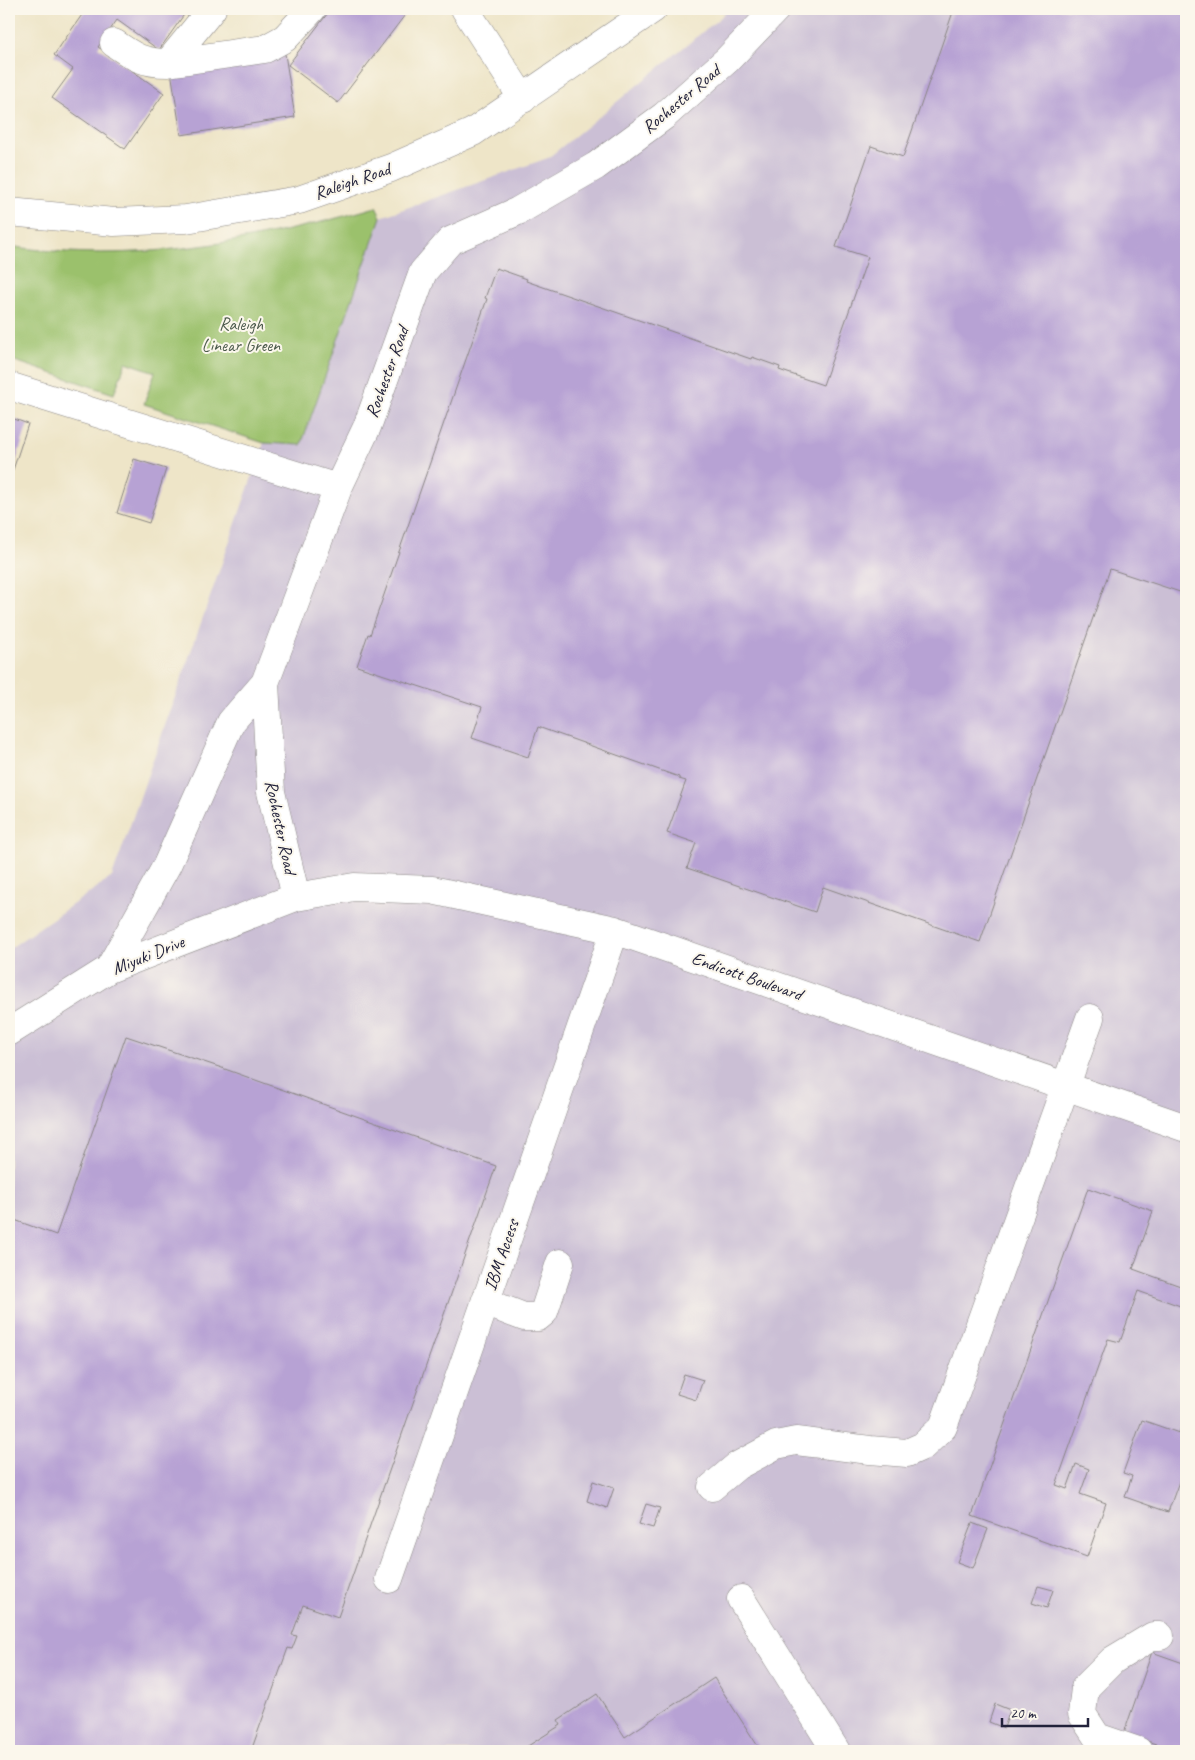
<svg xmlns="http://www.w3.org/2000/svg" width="1195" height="1760" viewBox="0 0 1195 1760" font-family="Caveat,sans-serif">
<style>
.industrial{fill:#cbbfd5}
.green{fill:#9bc16c;stroke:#5e7254}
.building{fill:#b7a2d4}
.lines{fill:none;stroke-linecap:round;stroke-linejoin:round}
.minor-casing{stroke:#888482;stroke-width:29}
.minor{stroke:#fff;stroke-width:28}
.labels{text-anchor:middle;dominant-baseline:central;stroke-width:4;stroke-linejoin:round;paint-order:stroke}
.street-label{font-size:18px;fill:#22223b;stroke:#fbf7ec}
.park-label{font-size:18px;fill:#4c5a4c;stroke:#fbf7ec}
</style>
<rect width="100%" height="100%" fill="#fbf7ec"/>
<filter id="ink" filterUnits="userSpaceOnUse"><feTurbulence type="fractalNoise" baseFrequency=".02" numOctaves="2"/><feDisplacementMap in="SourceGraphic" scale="10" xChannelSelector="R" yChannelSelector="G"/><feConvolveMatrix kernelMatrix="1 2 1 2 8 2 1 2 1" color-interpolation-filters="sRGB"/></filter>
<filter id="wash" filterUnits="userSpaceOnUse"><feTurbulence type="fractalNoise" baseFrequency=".0096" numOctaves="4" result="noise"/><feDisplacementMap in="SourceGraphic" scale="20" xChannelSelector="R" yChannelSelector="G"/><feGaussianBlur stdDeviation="1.12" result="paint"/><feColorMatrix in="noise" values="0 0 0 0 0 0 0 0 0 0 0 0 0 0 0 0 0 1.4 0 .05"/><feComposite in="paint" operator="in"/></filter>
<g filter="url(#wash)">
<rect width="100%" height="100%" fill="#eee5c8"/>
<!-- industrial -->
<path class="industrial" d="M727,9H1186V1751H9V949L112,877L264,443L301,445L381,217L548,158L721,17Z"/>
<!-- green -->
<path class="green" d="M376,207L381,217L301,445L264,443L144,404L155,372L126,362L114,394L9,359V246C132,265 257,242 376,207Z"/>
<g id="blocks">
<!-- building -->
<path class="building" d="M86,9H188L159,50L117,20L98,47L164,93L125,149L52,98L73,69L54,55Z
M331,9H405L408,11L338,103L288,65Z
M954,9H1186V594L1110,569L980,942L823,887L815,912L687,868L696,843L667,833L686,781L679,779V777L538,727L528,757L472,738L482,707L357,666L368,634L370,635L487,299L485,298L496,268L527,279L526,281L751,359L752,357L780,367L779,370L823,385L868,257L836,247L871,146L903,157Z
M285,54L295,117L181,135L171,71Z
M9,417L28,424L12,473L9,472Z
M134,459L166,469L149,523L117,513Z
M126,1036L222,1068L496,1166L338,1617L303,1605L292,1635L297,1636L292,1649L288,1648L251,1751H9V1218L56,1235Z
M1088,1188L1153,1211L1133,1269L1186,1288V1308L1138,1291L1120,1342L1108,1339L1056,1485L1067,1489L1076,1464L1089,1469L1080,1494L1106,1503L1087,1557L972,1516Z
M684,1374L703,1380L696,1400L677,1394Z
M1184,1417L1186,1418V1462L1168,1512L1125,1497L1132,1476L1123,1473L1142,1420L1179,1433Z
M593,1481L614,1488L607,1508L587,1501Z
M646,1504L660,1508L653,1528L639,1524Z
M972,1523L988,1529L973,1568L957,1562Z
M1038,1586L1053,1590L1047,1608L1032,1603Z
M1152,1652L1186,1664V1751H1176L1124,1733Z
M714,1678L761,1751H520L561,1725L558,1720L597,1694L625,1737Z
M995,1704L1010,1710L1004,1728L989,1722Z"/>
</g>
</g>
<g filter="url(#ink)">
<use href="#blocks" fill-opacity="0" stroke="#888482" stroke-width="1"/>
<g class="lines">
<!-- minor casing -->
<g class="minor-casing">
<path id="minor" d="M212,9L168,63L265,49L285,38L312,9
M465,9L523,99
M114,43C134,57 143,63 168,63
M9,212L114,222L186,219L299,200L391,168L473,132L653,9
M9,386L338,488
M296,897L271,792L265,683L338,488L367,427L423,272L450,241L518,211L596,166L664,116L727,60L776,9
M109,969L167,865L231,722L265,683
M9,1032L109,969L296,897L354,887L432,890L615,930L1186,1128
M485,1302L524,1317H538L544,1312L560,1263
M712,1487L737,1466L776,1445L796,1441L870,1450L907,1453L923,1446L943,1427L1090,1018
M389,1579L615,930
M741,1599L836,1751
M1138,1751L1097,1737L1082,1714L1085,1688L1113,1660L1153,1636H1160"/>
</g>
<!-- minor -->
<use href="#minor" class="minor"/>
</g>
</g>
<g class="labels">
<!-- street labels -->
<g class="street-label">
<text transform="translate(681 99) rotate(-40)">Rochester Road</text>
<text transform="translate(352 181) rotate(-19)">Raleigh Road</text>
<text transform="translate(387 372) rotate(-70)">Rochester Road</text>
<text transform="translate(281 827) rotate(78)">Rochester Road</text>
<text transform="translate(148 955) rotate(-22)">Miyuki Drive</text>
<text transform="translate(747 976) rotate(19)">Endicott Boulevard</text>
<text transform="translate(501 1255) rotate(-71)">IBM Access</text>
</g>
<!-- park labels -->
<g class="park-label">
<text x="241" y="324">Raleigh<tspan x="241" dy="21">Linear Green</tspan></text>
</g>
</g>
<!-- margin -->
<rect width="1195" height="1760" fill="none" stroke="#fbf7ec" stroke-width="30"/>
<!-- scale -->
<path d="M1002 1718v8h86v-8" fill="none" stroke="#22223b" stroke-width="2.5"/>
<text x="1010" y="1718" font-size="15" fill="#22223b" stroke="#fbf7ec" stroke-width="4" paint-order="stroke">20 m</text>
</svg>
